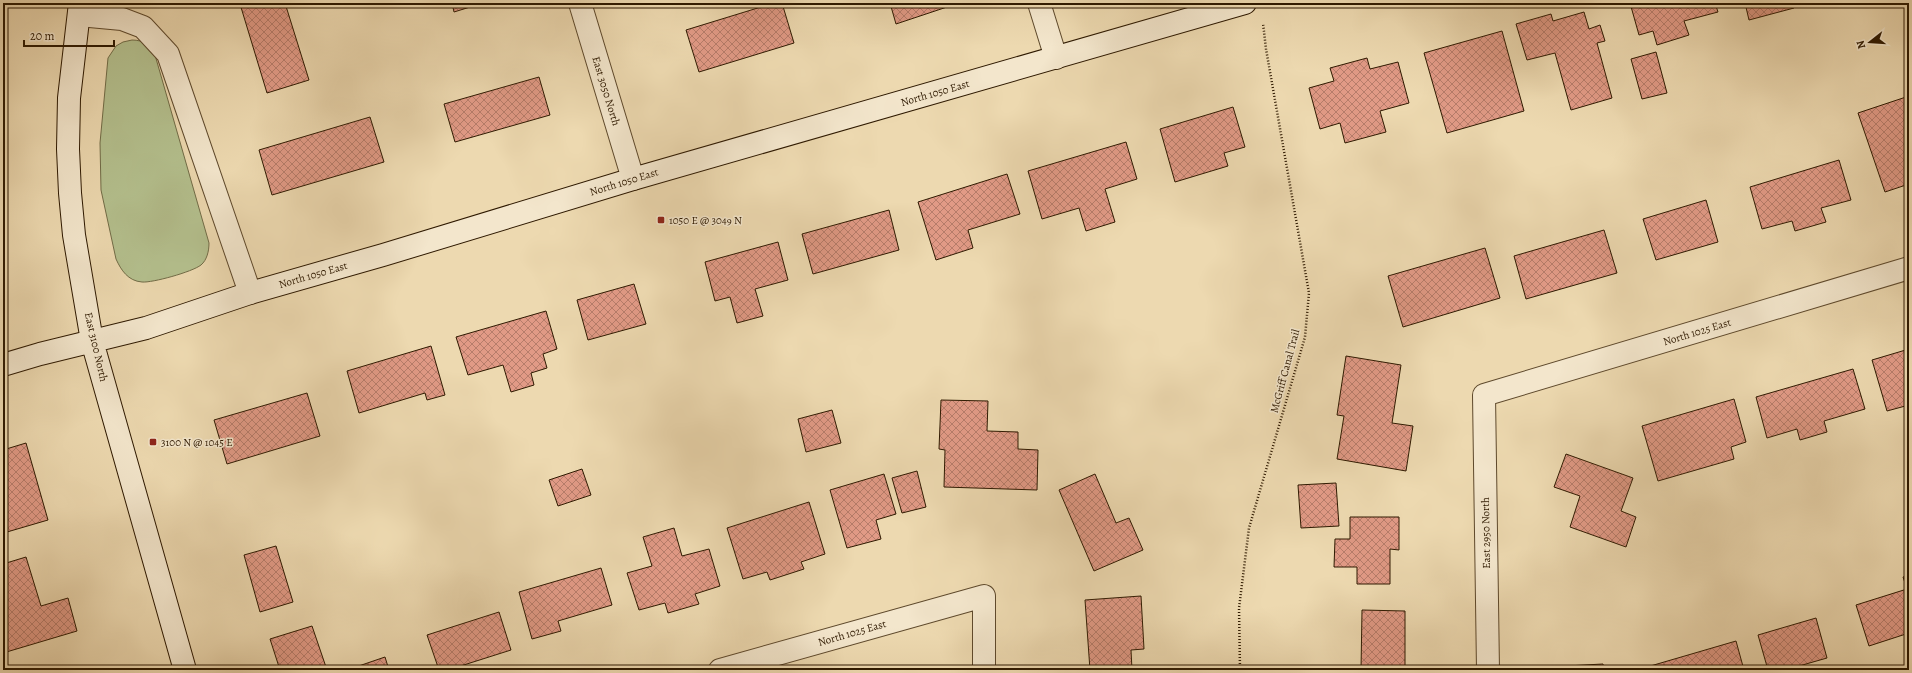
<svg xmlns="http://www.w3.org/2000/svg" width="1912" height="673" viewBox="0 0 1912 673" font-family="Alegreya,serif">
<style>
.green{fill:#b4c08e;stroke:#716c47}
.building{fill:url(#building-cross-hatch);stroke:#2e1900}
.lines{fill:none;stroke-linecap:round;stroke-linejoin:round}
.street-casing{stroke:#5e492c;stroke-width:24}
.secondary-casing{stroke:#2e1900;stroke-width:24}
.path{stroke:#2e1900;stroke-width:2.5;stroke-dasharray:1 2;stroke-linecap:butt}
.street{stroke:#f3e6cc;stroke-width:22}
.secondary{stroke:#f3e6cc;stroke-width:22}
.poi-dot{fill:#8f2418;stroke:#f3e6cc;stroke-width:1.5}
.labels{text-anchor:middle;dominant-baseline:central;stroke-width:3;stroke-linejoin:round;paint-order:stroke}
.street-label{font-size:11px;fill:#2e1900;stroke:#f3e6cc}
.poi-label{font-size:11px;fill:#2e1900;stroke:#f3e6cc;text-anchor:start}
</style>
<defs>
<pattern id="building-cross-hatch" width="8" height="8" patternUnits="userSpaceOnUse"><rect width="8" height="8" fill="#e19a86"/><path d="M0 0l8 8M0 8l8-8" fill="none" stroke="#b77d6b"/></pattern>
</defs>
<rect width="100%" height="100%" fill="#edd9b0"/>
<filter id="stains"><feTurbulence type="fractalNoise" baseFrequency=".005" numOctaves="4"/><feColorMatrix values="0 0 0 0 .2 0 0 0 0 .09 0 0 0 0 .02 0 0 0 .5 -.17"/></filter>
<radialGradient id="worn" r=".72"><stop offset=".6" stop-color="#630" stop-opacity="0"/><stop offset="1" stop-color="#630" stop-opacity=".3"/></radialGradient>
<!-- green -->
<path class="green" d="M132,40C144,40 148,45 155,55L209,243C209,251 207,260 201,265C192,272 152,283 142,282C128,281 121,270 116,259L101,190L100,143L108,58L116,46L123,42Z"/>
<!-- building -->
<path class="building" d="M245,3H285L309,80L267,93L240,4Z
M452,3H483L454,12Z
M774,3H782L794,43L699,72L686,30Z
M890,3H953V5L896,24Z
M1630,3H1715L1718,12L1684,21L1689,35L1657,45L1653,31L1639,35Z
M1745,3H1792L1794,8L1749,20Z
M1584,12L1589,29L1600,25L1605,41L1597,43L1612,98L1571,110L1555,53L1527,60L1516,24L1551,14L1553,21Z
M1502,31L1524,111L1447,133L1424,53Z
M1656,52L1667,93L1642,99L1631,59Z
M1367,58L1370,69L1398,62L1409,103L1380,111L1386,132L1345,143L1340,123L1320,129L1309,88L1334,81L1330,68Z
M539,77L550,115L455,142L444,104Z
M1909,96V184L1885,192L1858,113Z
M1233,107L1245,147L1224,153L1228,166L1175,182L1160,129Z
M370,117L384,162L272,195L259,150Z
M1126,142L1137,179L1105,189L1115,222L1086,231L1079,208L1042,219L1028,171Z
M1839,160L1851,200L1821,208L1826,222L1795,231L1792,221L1762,229L1750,187Z
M1007,174L1020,214L968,230L973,248L936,260L918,202Z
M1706,200L1718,242L1656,260L1643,219Z
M889,210L899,250L813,274L802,234Z
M1604,230L1617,273L1526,299L1514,256Z
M778,242L788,280L755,289L763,316L737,323L730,297L715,301L705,262Z
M1485,248L1500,298L1403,327L1388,276Z
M634,284L646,324L588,340L577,300Z
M546,311L557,349L543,354L547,368L531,373L534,385L511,392L503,365L468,375L456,337Z
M431,346L445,395L427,400L425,393L359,413L347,371Z
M1909,349V405L1887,411L1872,360Z
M1346,356L1401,365L1392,423L1413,426L1406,471L1337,459L1344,416L1337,415Z
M1853,369L1865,409L1824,421L1827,432L1800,440L1797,429L1767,438L1756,397Z
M307,393L320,436L227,464L214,420Z
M1734,399L1746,442L1731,447L1734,459L1658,481L1642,426Z
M941,400L988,401L987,431L1018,432V449L1038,450L1037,490L944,487L945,450L939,449Z
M832,410L841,443L806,452L798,419Z
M26,443L48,520L7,532L3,518V450Z
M1566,454L1633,478L1621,511L1636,517L1626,547L1570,527L1580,496L1554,487Z
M582,469L591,495L558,506L549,480Z
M917,471L926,507L902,513L892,478Z
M884,474L896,514L876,520L881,539L847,548L830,490Z
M1095,474L1116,523L1129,518L1143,550L1094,571L1059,490Z
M1336,483L1339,526L1301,528L1298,485Z
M809,502L825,554L801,562L804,569L770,580L767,572L743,579L727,528Z
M1350,517H1399V550L1390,549V584H1357V567H1334L1335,539H1350Z
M674,528L682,556L709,549L720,586L695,594L699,604L668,613L665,603L639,610L627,573L652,566L643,537Z
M276,546L293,602L260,612L244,555Z
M26,557L41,606L68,598L77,631L3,653V564Z
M601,568L612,605L558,621L561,631L532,639L519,592Z
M1909,575V633L1869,646L1856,605L1907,589L1903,577Z
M1141,596L1144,649L1131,650L1132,670H1090L1085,600Z
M1362,610L1405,611V670H1361Z
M499,612L511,650L448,670H439L427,635Z
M1816,618L1827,658L1785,670H1768L1758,635Z
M312,626L327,670H280L270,639Z
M1736,641L1744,670H1648L1647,667Z
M385,657L389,670H347Z
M1603,664L1604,670H1548V667Z"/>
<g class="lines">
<!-- street casing -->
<g class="street-casing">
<path id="street" d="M580,3L633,179
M1039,3L1056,58
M79,15L122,19L143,27L168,54L250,293
M720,670L984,596V670
M1488,670L1484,395L1909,268"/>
</g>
<!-- secondary casing -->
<g class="secondary-casing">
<path id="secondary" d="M80,3L69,98L68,149L70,193L74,235L92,341L185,670
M3,365L40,354L146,328L250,293L383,255L633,179L1245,3"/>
</g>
<!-- path -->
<path class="path" d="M1240,670L1239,608L1249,528L1305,337L1309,293L1266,49L1263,23"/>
<!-- street -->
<use href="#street" class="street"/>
<!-- secondary -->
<use href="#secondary" class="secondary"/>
</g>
<!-- markers -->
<g class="poi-dot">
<rect x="657" y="216" width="8" height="8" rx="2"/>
<rect x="149" y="438" width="8" height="8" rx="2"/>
</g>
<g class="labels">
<!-- street labels -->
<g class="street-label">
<text transform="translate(606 91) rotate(73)">East 3050 North</text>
<text transform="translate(935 93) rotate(-16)">North 1050 East</text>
<text transform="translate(624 182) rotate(-17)">North 1050 East</text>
<text transform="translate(313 275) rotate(-16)">North 1050 East</text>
<text transform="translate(1697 332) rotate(-17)">North 1025 East</text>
<text transform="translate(96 347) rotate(77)">East 3100 North</text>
<text transform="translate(1285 371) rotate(-75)">McGriff Canal Trail</text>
<text transform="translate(1486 533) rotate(-91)">East 2950 North</text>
<text transform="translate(852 633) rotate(-16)">North 1025 East</text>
</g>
<!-- poi labels -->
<g class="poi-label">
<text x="669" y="220">1050 E @ 3049 N</text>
<text x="161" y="442">3100 N @ 1045 E</text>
</g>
</g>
<!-- margin -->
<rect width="1912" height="673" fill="none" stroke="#edd9b0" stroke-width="16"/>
<rect x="4" y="4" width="1904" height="665" fill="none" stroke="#2e1900" stroke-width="2"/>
<rect x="8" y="8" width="1896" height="657" fill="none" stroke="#2e1900"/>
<!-- north arrow -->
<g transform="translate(1870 42) rotate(253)" stroke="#f3e6cc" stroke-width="3" paint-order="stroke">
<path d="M0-3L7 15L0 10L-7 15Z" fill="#2e1900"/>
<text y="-6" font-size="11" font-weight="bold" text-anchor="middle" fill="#2e1900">N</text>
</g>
<!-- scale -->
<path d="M24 40v6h90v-6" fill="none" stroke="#2e1900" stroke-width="2"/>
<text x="30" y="40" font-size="12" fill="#2e1900" stroke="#f3e6cc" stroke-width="3" paint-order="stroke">20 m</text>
<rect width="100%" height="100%" filter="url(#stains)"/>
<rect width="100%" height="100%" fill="url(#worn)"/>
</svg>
